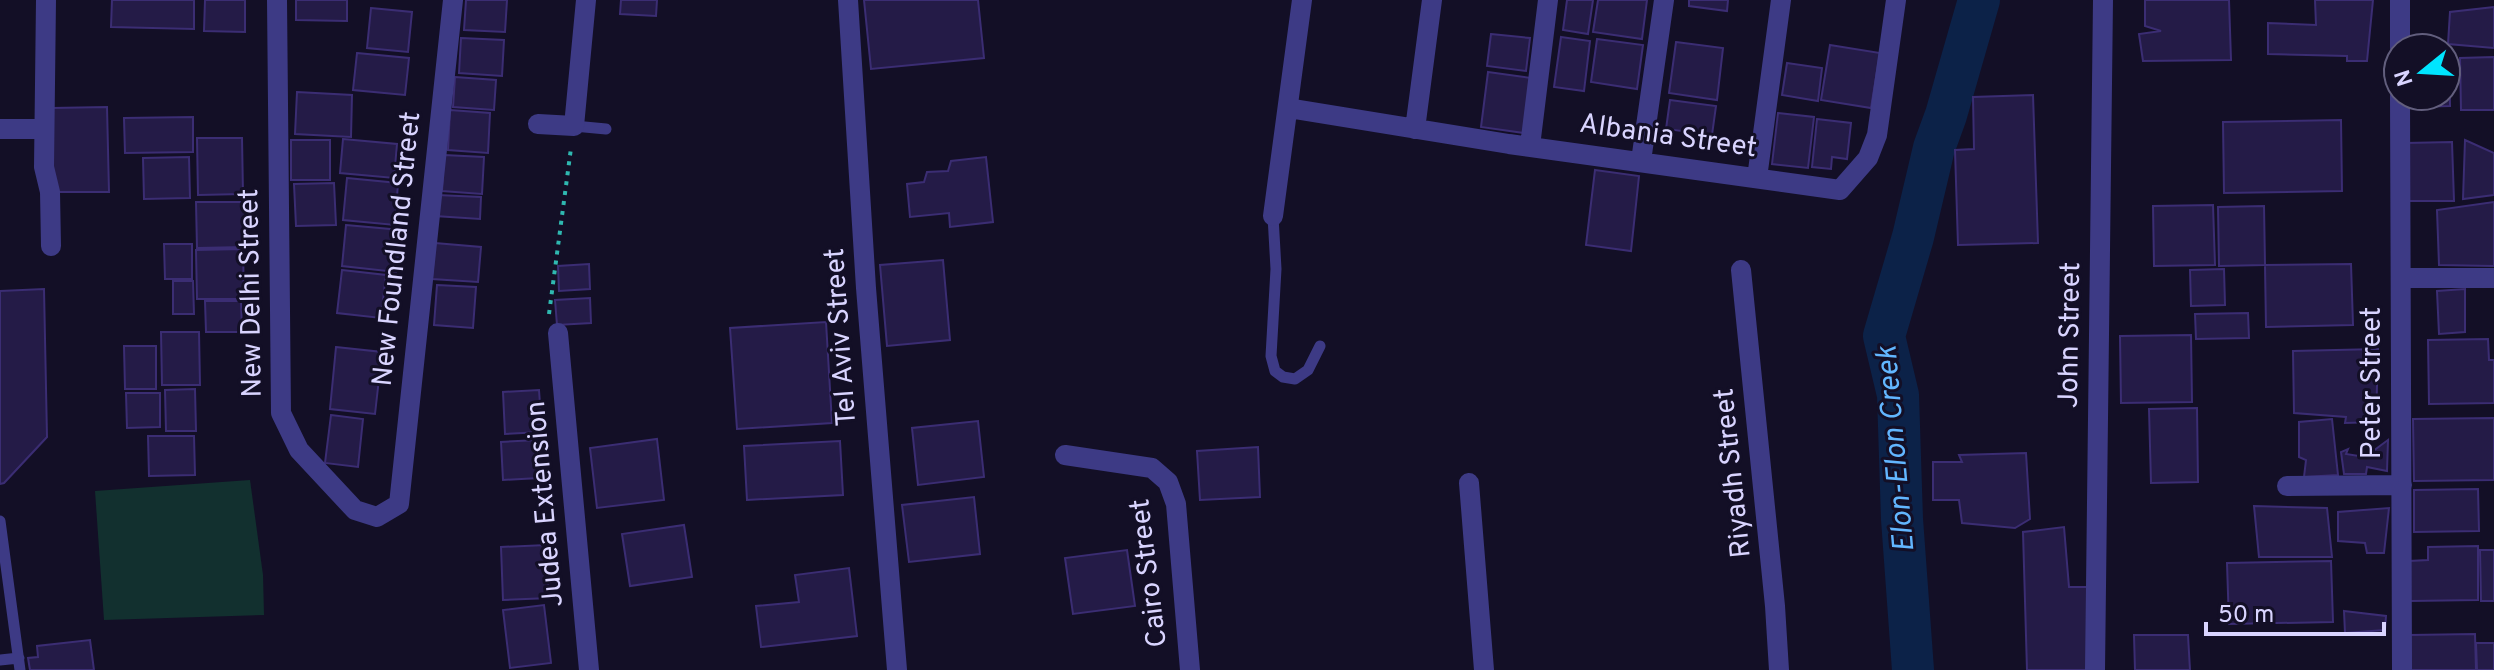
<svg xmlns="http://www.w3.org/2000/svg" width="2494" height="670" viewBox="0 0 2494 670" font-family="Overpass,sans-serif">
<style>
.green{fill:#12302f}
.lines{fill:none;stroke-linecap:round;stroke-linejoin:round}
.river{stroke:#0c2248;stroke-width:42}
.building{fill:#241b47;stroke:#3b2d73;stroke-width:2}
.path{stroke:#2fb8b0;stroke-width:4;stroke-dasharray:4 6;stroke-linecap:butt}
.service{stroke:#3d3a85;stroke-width:11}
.minor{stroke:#3d3a85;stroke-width:20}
.labels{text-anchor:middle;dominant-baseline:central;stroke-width:6;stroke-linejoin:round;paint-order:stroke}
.street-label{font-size:28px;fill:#d9d4ff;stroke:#130f26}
.water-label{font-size:30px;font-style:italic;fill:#62b6ff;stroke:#130f26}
</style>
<rect width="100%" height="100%" fill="#130f26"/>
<!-- green -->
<path class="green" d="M250,480L263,575L264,615L104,620L95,491Z"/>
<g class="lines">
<!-- river -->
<path class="river" d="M1913,670L1902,519L1898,395L1884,336L1913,237L1934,148L1946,115L1979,0"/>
</g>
<!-- building -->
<path class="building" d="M112,0H194V29L111,27Z
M205,0H245V32L204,31Z
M296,0H347V21L296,20Z
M466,0H507L505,32L464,30Z
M621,0H657L656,16L620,14Z
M864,0H978L984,58L871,69Z
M1567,0H1593L1588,34L1563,30Z
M1598,0H1647L1642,39L1593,32Z
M1689,0H1728L1727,11L1689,6Z
M2145,0H2229L2231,60L2143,61L2139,34L2161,31L2145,26Z
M2315,0H2373L2367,61H2347V56L2268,54V23L2316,25Z
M2494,7V48L2448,44L2450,12Z
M371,8L412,12L408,52L367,48Z
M1491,34L1530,38L1526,71L1487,66Z
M1561,37L1590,41L1584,91L1554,87Z
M461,38L504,40L502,76L459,73Z
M1597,39L1643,45L1637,89L1591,82Z
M1676,42L1723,48L1717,100L1669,93Z
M1830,45L1880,53L1871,108L1821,100Z
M357,53L409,58L405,95L353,90Z
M2446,54H2449L2450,106L2410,107V96H2446Z
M2494,57V110H2461L2460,58Z
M1787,63L1822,68L1818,101L1782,95Z
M1488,72L1531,78L1524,133L1481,127Z
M455,77L496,80L494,110L453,107Z
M297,92L352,95L351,137L295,134Z
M2033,95L2038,243L1958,245L1955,150L1974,149L1973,97Z
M1670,100L1716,106L1712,135L1666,129Z
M107,107L109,192H53L52,108Z
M450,110L490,113L488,153L448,150Z
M1778,113L1814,117L1808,168L1772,164Z
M193,117V152L125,153L124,118Z
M1817,119L1851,123L1847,159L1832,157L1831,169L1812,167Z
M2341,120L2342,191L2224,193L2223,122Z
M197,138H242L243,194L198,195Z
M343,139L397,144L394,178L340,173Z
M291,140H330V180H291Z
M2465,140L2494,153V195L2463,199Z
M2452,142L2454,201H2408L2406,143Z
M444,155L484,157L482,194L442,191Z
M189,157L190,198L144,199L143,158Z
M986,157L993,222L950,227L949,213L910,217L907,184L924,182L927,172L948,171L951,161Z
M1595,170L1639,176L1631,251L1586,245Z
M347,178L398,183L395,225L343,220Z
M334,183L336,225L296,226L294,184Z
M437,195L481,197L480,219L435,216Z
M196,202H246V247L197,248Z
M2494,202V266L2439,265L2437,210Z
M2213,205L2215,265L2154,266L2153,206Z
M2264,206L2265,265L2219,266L2218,207Z
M346,225L401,230L396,272L342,266Z
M435,243L481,247L478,282L432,279Z
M164,244H192V279H165Z
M243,249L244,299H197L196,250Z
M943,260L950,340L887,346L880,265Z
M589,264L590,289L559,291L558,266Z
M2351,264L2353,325L2266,327L2265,265Z
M2224,269L2225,305L2191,306L2190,270Z
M342,270L386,275L381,318L337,313Z
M173,281H193L194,314H173Z
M437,285L476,287L473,328L434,325Z
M44,289L47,437L4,483L0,484V291Z
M2465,289V332L2439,334L2437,291Z
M590,298L591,323L557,325L555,300Z
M205,301H241L242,332H206Z
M2248,313L2249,338L2196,339L2195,314Z
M826,322L832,423L737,429L730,328Z
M161,332H199L200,385H162Z
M2191,335L2192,402L2121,403L2120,336Z
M2488,339L2489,360H2494V403L2429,404L2428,340Z
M124,346H156V389H125Z
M336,347L382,352L375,414L330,409Z
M2378,349L2376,422L2345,423L2346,417L2294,413L2293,351Z
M195,389L196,431H166L165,390Z
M539,390L542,432L505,434L503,392Z
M126,393H160V427L127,428Z
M2197,408L2198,482L2151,483L2149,409Z
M331,415L363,419L358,467L325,463Z
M2494,418V480L2414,481L2413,419Z
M2332,419L2338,475L2304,477L2306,460L2299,457V422Z
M978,421L984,477L918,485L912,428Z
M148,436H194L195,475L149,476Z
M657,439L664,500L597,508L590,448Z
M537,440L539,478L503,480L501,442Z
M2388,440L2387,471L2367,467L2366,474H2344L2341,452L2348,449L2346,454L2365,457Z
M840,441L843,495L747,500L744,446Z
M1258,447L1260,497L1200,500L1197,451Z
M2026,453L2030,519L2015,528L1962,523L1959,500H1933V462H1962L1959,455Z
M2478,489L2479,531L2414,532V490Z
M974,497L980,554L909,562L902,505Z
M2254,506L2327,508L2332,557H2259Z
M2389,508L2384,553H2367L2365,543L2338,541V512Z
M684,525L692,577L630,586L622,534Z
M2064,527L2069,587H2091L2089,670H2027L2023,532Z
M546,545L549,598L503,600L501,547Z
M2478,546V600L2410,601L2409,561L2428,560V547Z
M1127,550L1135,606L1073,614L1065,558Z
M2480,550H2494V601H2481Z
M2331,561L2333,622L2229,624L2227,563Z
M849,568L857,636L761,647L756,606L799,602L795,575Z
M544,605L551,663L510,668L503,610Z
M2344,611L2386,616L2385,630L2345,633Z
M2475,634L2476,670H2411L2410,635Z
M2134,635H2188L2190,670H2135Z
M90,640L94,670H30L28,658L38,657L37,646Z
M2476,643H2494V670H2477Z"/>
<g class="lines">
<!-- path -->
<path class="path" d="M549,314L571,148"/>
<!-- service -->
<path class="service" d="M574,126L606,129
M1273,216L1276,269L1271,356L1275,371L1283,377L1295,379L1308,370L1320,346
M0,521L20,670
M0,660L19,658"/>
<!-- minor -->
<path class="minor" d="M46,0L44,167L50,192L51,246
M277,0L281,413L299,450L355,510L377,517L399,504L453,0
M848,0L866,288L897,670
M2400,0V48
M2400,96L2402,670
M1288,108L1509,144L1840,190L1868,158L1877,135L1896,0
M538,124L574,126L586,0
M0,129H43
M1415,129L1432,0
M1530,146L1548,0
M1641,161L1664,0
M1757,178L1781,0
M1273,216L1302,0
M1741,270L1775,606L1779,670
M2401,278H2494
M558,333L589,670
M1065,455L1152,468L1168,482L1176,504L1190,670
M1469,483L1484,670
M2287,486L2402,485
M2095,670L2103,0"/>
</g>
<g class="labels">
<!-- street labels -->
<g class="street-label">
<text transform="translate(1668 137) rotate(8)">Albania Street</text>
<text transform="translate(398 249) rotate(-84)">New Foundland Street</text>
<text transform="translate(252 293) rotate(-91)">New Delhi Street</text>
<text transform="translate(2071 335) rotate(-89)">John Street</text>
<text transform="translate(842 337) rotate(-94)">Tel Aviv Street</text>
<text transform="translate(2373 383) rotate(-90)">Peter Street</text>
<text transform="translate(1734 473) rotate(-96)">Riyadh Street</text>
<text transform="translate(546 504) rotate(-95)">Judea Extension</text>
<text transform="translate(1150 573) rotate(-97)">Cairo Street</text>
</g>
<!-- water labels -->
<g class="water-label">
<text transform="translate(1897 449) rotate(-95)">Elon-Elon Creek</text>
</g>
</g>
<!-- north arrow -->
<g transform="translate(2422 72) rotate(252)"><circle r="38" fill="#130f26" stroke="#625e7d" stroke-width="2"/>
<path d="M0-6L14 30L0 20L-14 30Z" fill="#00e5ff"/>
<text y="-12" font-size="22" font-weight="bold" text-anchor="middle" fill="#d9d4ff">N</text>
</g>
<!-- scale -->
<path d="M2206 622v12h178v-12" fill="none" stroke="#d9d4ff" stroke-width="4"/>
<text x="2218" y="622" font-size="24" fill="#d9d4ff" stroke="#130f26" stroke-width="6" paint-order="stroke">50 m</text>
</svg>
